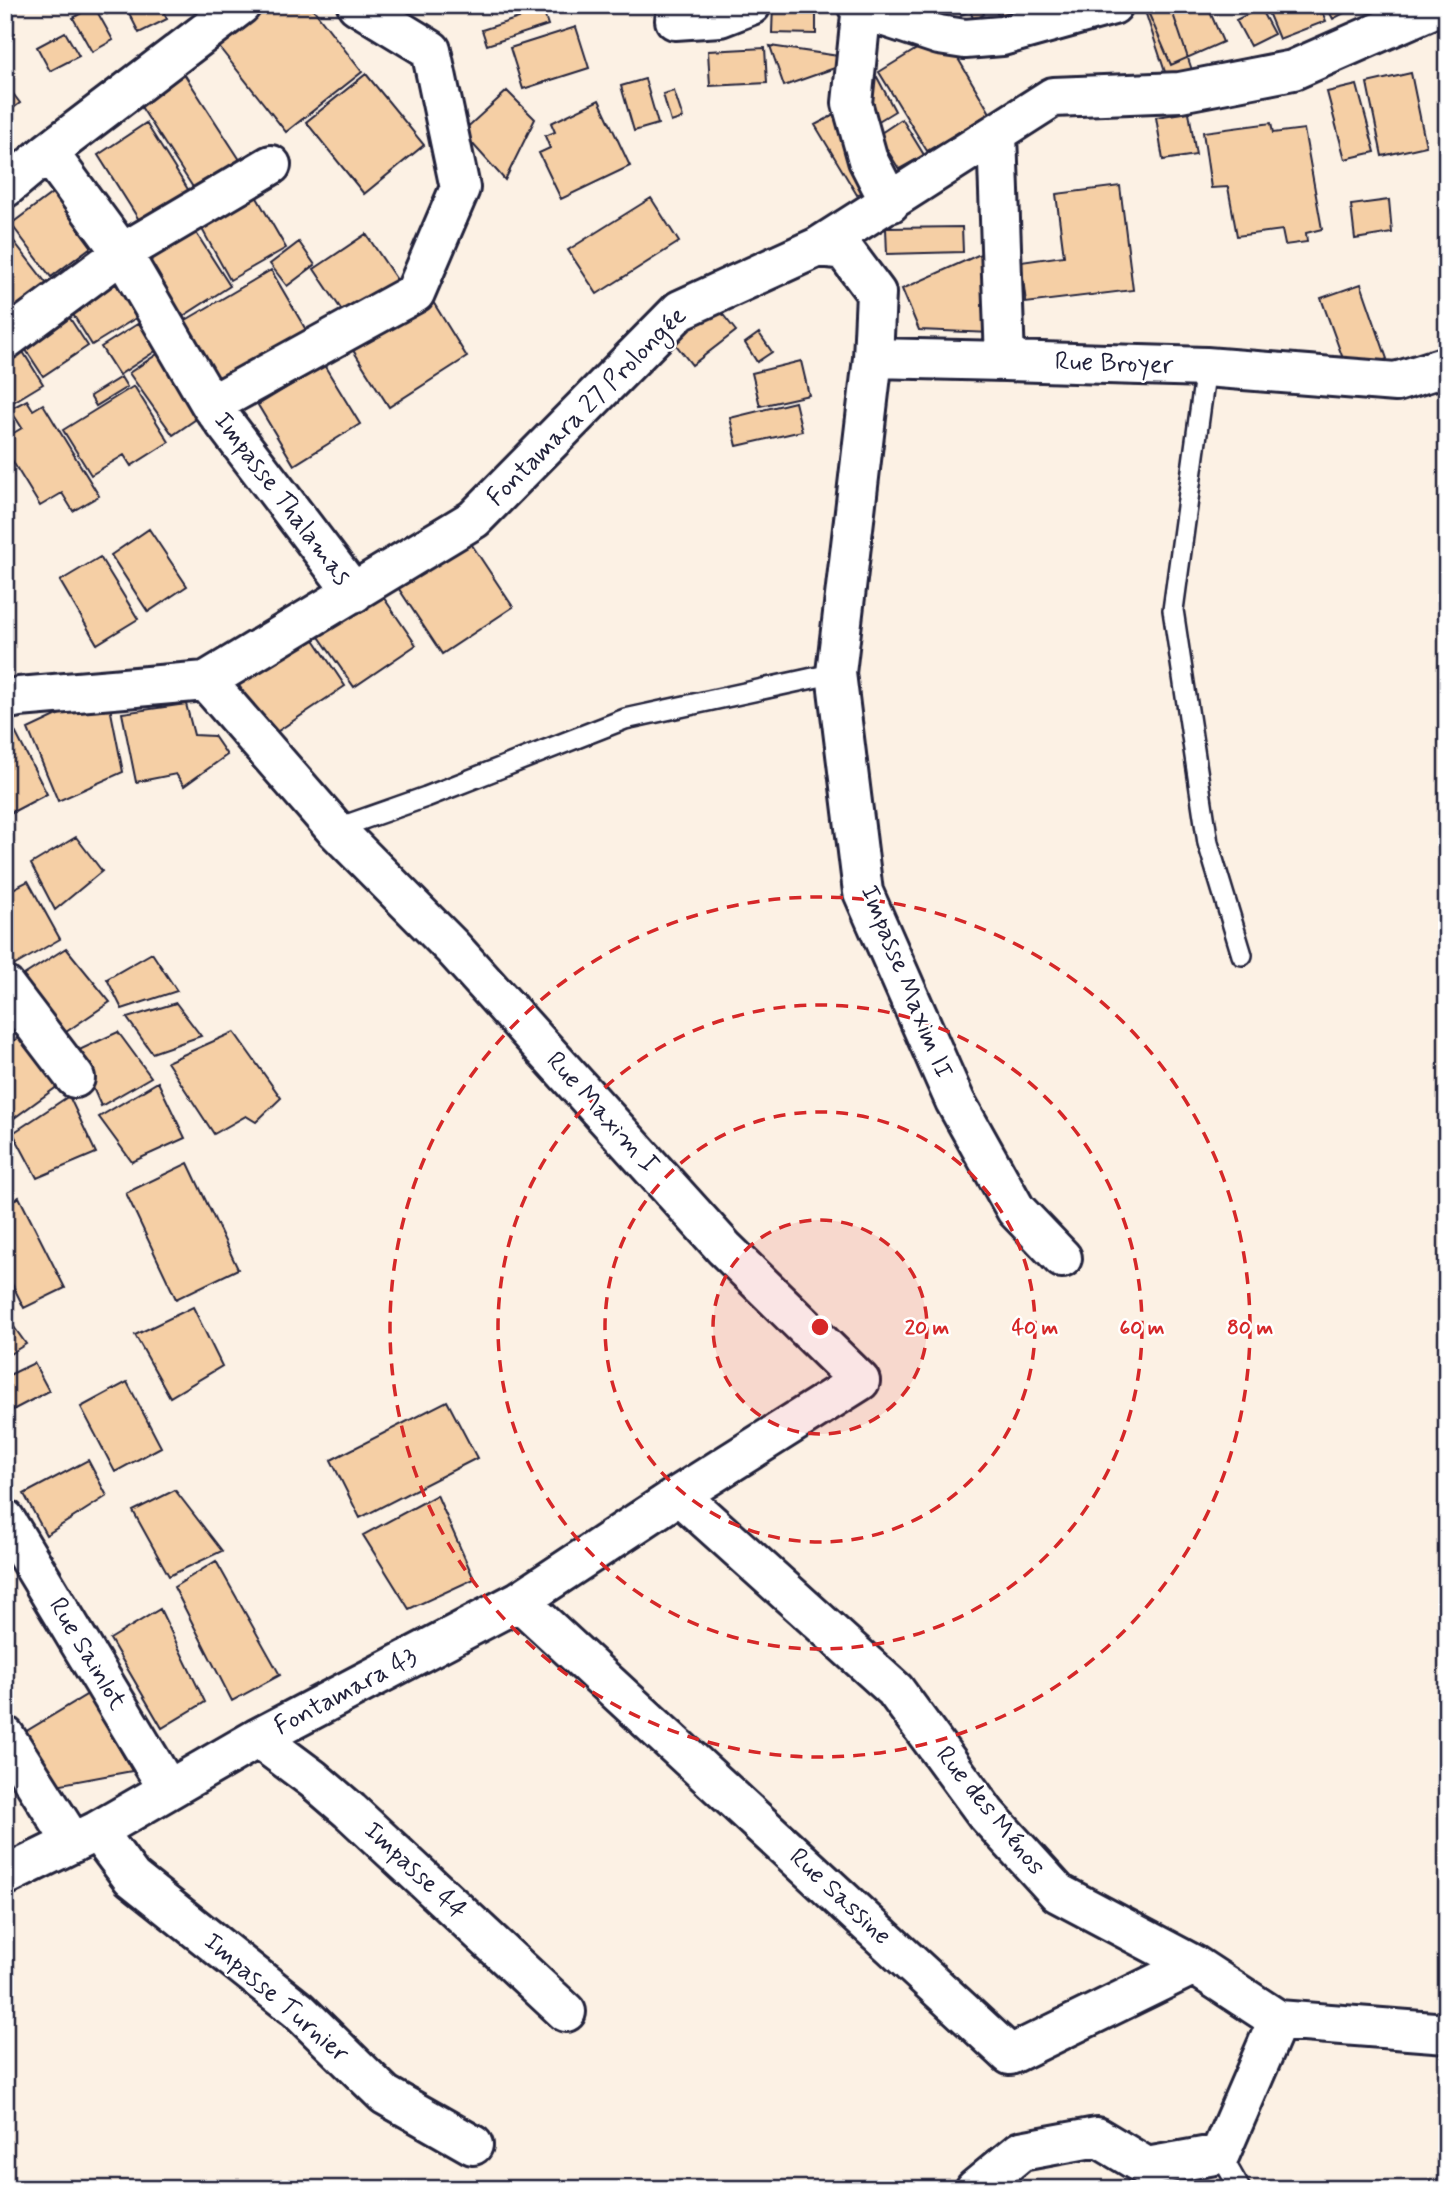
<svg xmlns="http://www.w3.org/2000/svg" width="1452" height="2194" viewBox="0 0 1452 2194" font-family="Mynerve,sans-serif">
<style>
.building{fill:#f5cfa5;stroke:#22223b;stroke-width:2}
.lines{fill:none;stroke-linecap:round;stroke-linejoin:round}
.lane-casing{stroke:#22223b;stroke-width:24}
.street-casing{stroke:#22223b;stroke-width:44}
.lane{stroke:#fff;stroke-width:19}
.street{stroke:#fff;stroke-width:38}
.ring{fill:none;stroke:#d62828;stroke-width:3.5;stroke-dasharray:12 9}
.labels{text-anchor:middle;dominant-baseline:central;stroke-width:5;stroke-linejoin:round;paint-order:stroke}
.street-label{font-size:26px;fill:#22223b;stroke:#fff}
.centre{fill:#d62828;stroke:#fff;stroke-width:3.5}
.ring-label{font-size:21px;text-anchor:middle;font-weight:bold;fill:#d62828;stroke:#fff;stroke-width:5;stroke-linejoin:round;paint-order:stroke}
</style>
<rect width="100%" height="100%" fill="#fcf1e4"/>
<filter id="ink" filterUnits="userSpaceOnUse"><feTurbulence type="fractalNoise" baseFrequency=".0143" numOctaves="2"/><feDisplacementMap in="SourceGraphic" scale="14" xChannelSelector="R" yChannelSelector="G"/><feConvolveMatrix kernelMatrix="1 2 1 2 8 2 1 2 1" color-interpolation-filters="sRGB"/></filter>
<g filter="url(#ink)">
<!-- building -->
<path class="building" d="M103,5H125L107,14Z
M146,5H160L167,19L139,33L129,13Z
M271,5H310L362,72L286,132L219,47Z
M558,5H598L597,13L558,11Z
M602,5H635V9L603,11Z
M773,5H816V34L772,33Z
M911,5H945L919,20Z
M980,5L984,14L974,20L970,11L961,15L956,6Z
M993,5H1032V6L999,17Z
M1143,5H1170L1192,70L1167,78Z
M1145,5H1207L1223,42L1171,65Z
M1265,5H1319L1326,21L1279,39Z
M1326,5H1359L1333,19Z
M94,6L113,40L92,52L73,18Z
M1260,8L1274,34L1250,46L1236,20Z
M543,10L548,25L487,45L482,30Z
M576,27L589,68L523,89L510,48Z
M65,32L79,56L50,71L37,47Z
M943,33L990,113L927,151L879,72Z
M770,46L845,57L846,64L784,86Z
M765,48L767,83L710,86L708,51Z
M183,72L242,163L196,192L138,102Z
M1411,73L1426,146L1382,156L1367,83Z
M366,74L424,145L364,194L306,122Z
M877,77L895,111L872,125L861,85Z
M645,79L658,124L634,131L621,86Z
M5,83L20,103L5,114Z
M1357,85L1375,152L1345,159L1327,92Z
M507,91L535,119L505,180L462,132Z
M674,91L683,118L671,122L663,94Z
M599,100L630,166L561,199L539,153L550,148L545,136L555,132L551,123Z
M849,111L873,186L857,195L815,125L832,116Z
M1189,112L1196,155L1163,160L1156,117Z
M902,119L924,155L899,169L878,135Z
M146,123L189,191L141,223L98,155Z
M1271,123L1273,133L1304,129L1322,229L1306,233L1307,242L1285,245L1282,230L1237,236L1228,187L1211,188L1203,132Z
M1120,186L1133,290L1026,303L1021,262L1064,256L1056,194Z
M59,188L99,241L51,277L11,224Z
M252,189L286,248L230,280L197,220Z
M651,198L679,242L597,294L568,250Z
M1389,200L1392,233L1355,239L1351,205Z
M962,227L963,252L887,254L886,228Z
M193,228L230,286L177,320L140,262Z
M6,231L50,288L5,321V232Z
M366,234L397,280L345,315L314,269Z
M299,242L315,265L287,286L270,264Z
M987,251L992,333L919,330L902,289Z
M271,270L306,330L208,387L174,327Z
M126,273L149,310L92,345L69,308Z
M1361,284L1387,359L1369,366L1366,359L1346,367L1321,298Z
M430,297L467,357L389,407L351,347Z
M713,302L736,331L692,365L669,336Z
M69,317L88,346L43,376L24,347Z
M139,323L157,350L119,375L101,347Z
M759,333L772,352L757,362L745,343Z
M20,347L43,384L5,407V356Z
M159,353L202,415L173,435L129,373Z
M801,361L809,395L760,406L752,373Z
M324,365L360,424L294,465L258,405Z
M121,377L127,387L96,406L90,396Z
M134,386L169,442L131,466L124,455L91,475L63,430Z
M27,400L33,410L43,404L99,496L73,511L62,493L40,506L5,449V438L22,428L10,409Z
M795,402L802,431L737,446L730,418Z
M149,529L187,586L148,612L111,555Z
M468,539L513,607L442,654L397,586Z
M100,557L138,619L97,644L60,581Z
M375,585L416,645L354,687L313,628Z
M307,629L345,686L272,735L234,678Z
M186,704L194,735L214,736L227,755L184,786L176,774L136,782L122,713Z
M110,707L123,772L58,801L28,729L62,713Z
M8,718L47,794L5,816V720Z
M76,837L102,871L55,910L31,864Z
M28,881L60,939L10,968L5,960V893Z
M66,948L110,1002L66,1032L21,977Z
M152,953L177,991L122,1009L107,979Z
M176,1003L201,1036L152,1053L127,1018Z
M118,1032L151,1077L101,1106L77,1051Z
M234,1032L281,1098L256,1122L246,1116L214,1134L167,1062Z
M22,1036L58,1086L6,1124L5,1045Z
M158,1082L185,1138L132,1162L99,1117Z
M69,1096L96,1153L37,1178L13,1133Z
M188,1163L238,1269L176,1299L126,1193Z
M19,1197L65,1288L24,1308L5,1270V1206Z
M193,1307L222,1366L170,1397L135,1335Z
M14,1327L26,1344L5,1357V1333Z
M34,1363L49,1391L5,1414V1377Z
M127,1382L161,1447L115,1472L81,1407Z
M447,1401L477,1458L360,1518L331,1460Z
M88,1460L107,1496L46,1535L24,1494Z
M175,1490L222,1551L169,1576L133,1511Z
M437,1495L474,1579L409,1609L363,1535Z
M216,1561L280,1675L232,1701L174,1587Z
M160,1609L205,1702L162,1728L110,1639Z
M88,1694L132,1771L51,1786L25,1732Z"/>
<g class="lines">
<!-- lane casing -->
<g class="lane-casing">
<path id="lane" d="M1206,367L1173,610L1208,843L1242,955
M335,829L426,797L625,719L836,673
M1220,2154L1240,2189"/>
</g>
<!-- street casing -->
<g class="street-casing">
<path id="street" d="M857,5L879,15L939,35L965,39L1002,36L1113,5
M862,5L852,103L868,160L890,203
M675,20L720,17L751,5
M997,134L1005,361L1206,367L1396,382L1447,366
M48,152L122,253L211,405L354,593
M5,188L48,152L241,5
M818,247L844,250L876,293L873,358
M5,340L122,253L271,165
M1005,361L873,358L836,673L863,892L955,1101L1016,1210L1062,1258
M211,405L415,293L460,188L431,50L357,5
M5,700L19,697L206,681L474,519L680,310L818,247L1053,97L1180,92L1293,70L1441,5
M5,986L75,1078
M679,1495L895,1690L986,1814L1058,1893L1194,1965L1278,2020L1447,2033
M5,1519L168,1789
M519,1601L1010,2055L1194,1965
M5,1736L73,1843
M258,1738L313,1779L350,1811L566,2012
M97,1831L132,1878L298,2010L385,2095L473,2145
M5,1876L97,1831L258,1738L519,1601L679,1495L860,1381L724,1248L452,947L335,829L206,681
M975,2189L1021,2151L1097,2137L1147,2167L1220,2154L1278,2020"/>
</g>
<!-- lane -->
<use href="#lane" class="lane"/>
<!-- street -->
<use href="#street" class="street"/>
</g>
</g>
<!-- distance rings -->
<circle cx="820" cy="1327" r="107" fill="#d62828" fill-opacity=".12"/>
<g class="ring">
<circle cx="820" cy="1327" r="107"/>
<circle cx="820" cy="1327" r="215"/>
<circle cx="820" cy="1327" r="322"/>
<circle cx="820" cy="1327" r="430"/>
</g>
<g class="labels">
<!-- street labels -->
<g class="street-label">
<text transform="translate(1114 364) rotate(2)">Rue Broyer</text>
<text transform="translate(587 407) rotate(-45)">Fontamara 27 Prolongée</text>
<text transform="translate(282 499) rotate(53)">Impasse Thalamas</text>
<text transform="translate(906 982) rotate(68)">Impasse Maxim II</text>
<text transform="translate(602 1113) rotate(48)">Rue Maxim I</text>
<text transform="translate(87 1654) rotate(59)">Rue Sainlot</text>
<text transform="translate(346 1692) rotate(-28)">Fontamara 43</text>
<text transform="translate(990 1811) rotate(51)">Rue des Ménos</text>
<text transform="translate(415 1871) rotate(43)">Impasse 44</text>
<text transform="translate(840 1897) rotate(43)">Rue Sassine</text>
<text transform="translate(276 1998) rotate(41)">Impasse Turnier</text>
</g>
</g>
<circle cx="820" cy="1327" r="10" class="centre"/>
<g class="ring-label">
<text x="927" y="1334">20 m</text>
<text x="1035" y="1334">40 m</text>
<text x="1142" y="1334">60 m</text>
<text x="1250" y="1334">80 m</text>
</g>
<!-- margin -->
<rect width="1452" height="2194" fill="none" stroke="#fff" stroke-width="28"/>
<rect x="14" y="14" width="1424" height="2166" fill="none" stroke="#22223b" stroke-width="2.5" filter="url(#ink)"/>
</svg>
